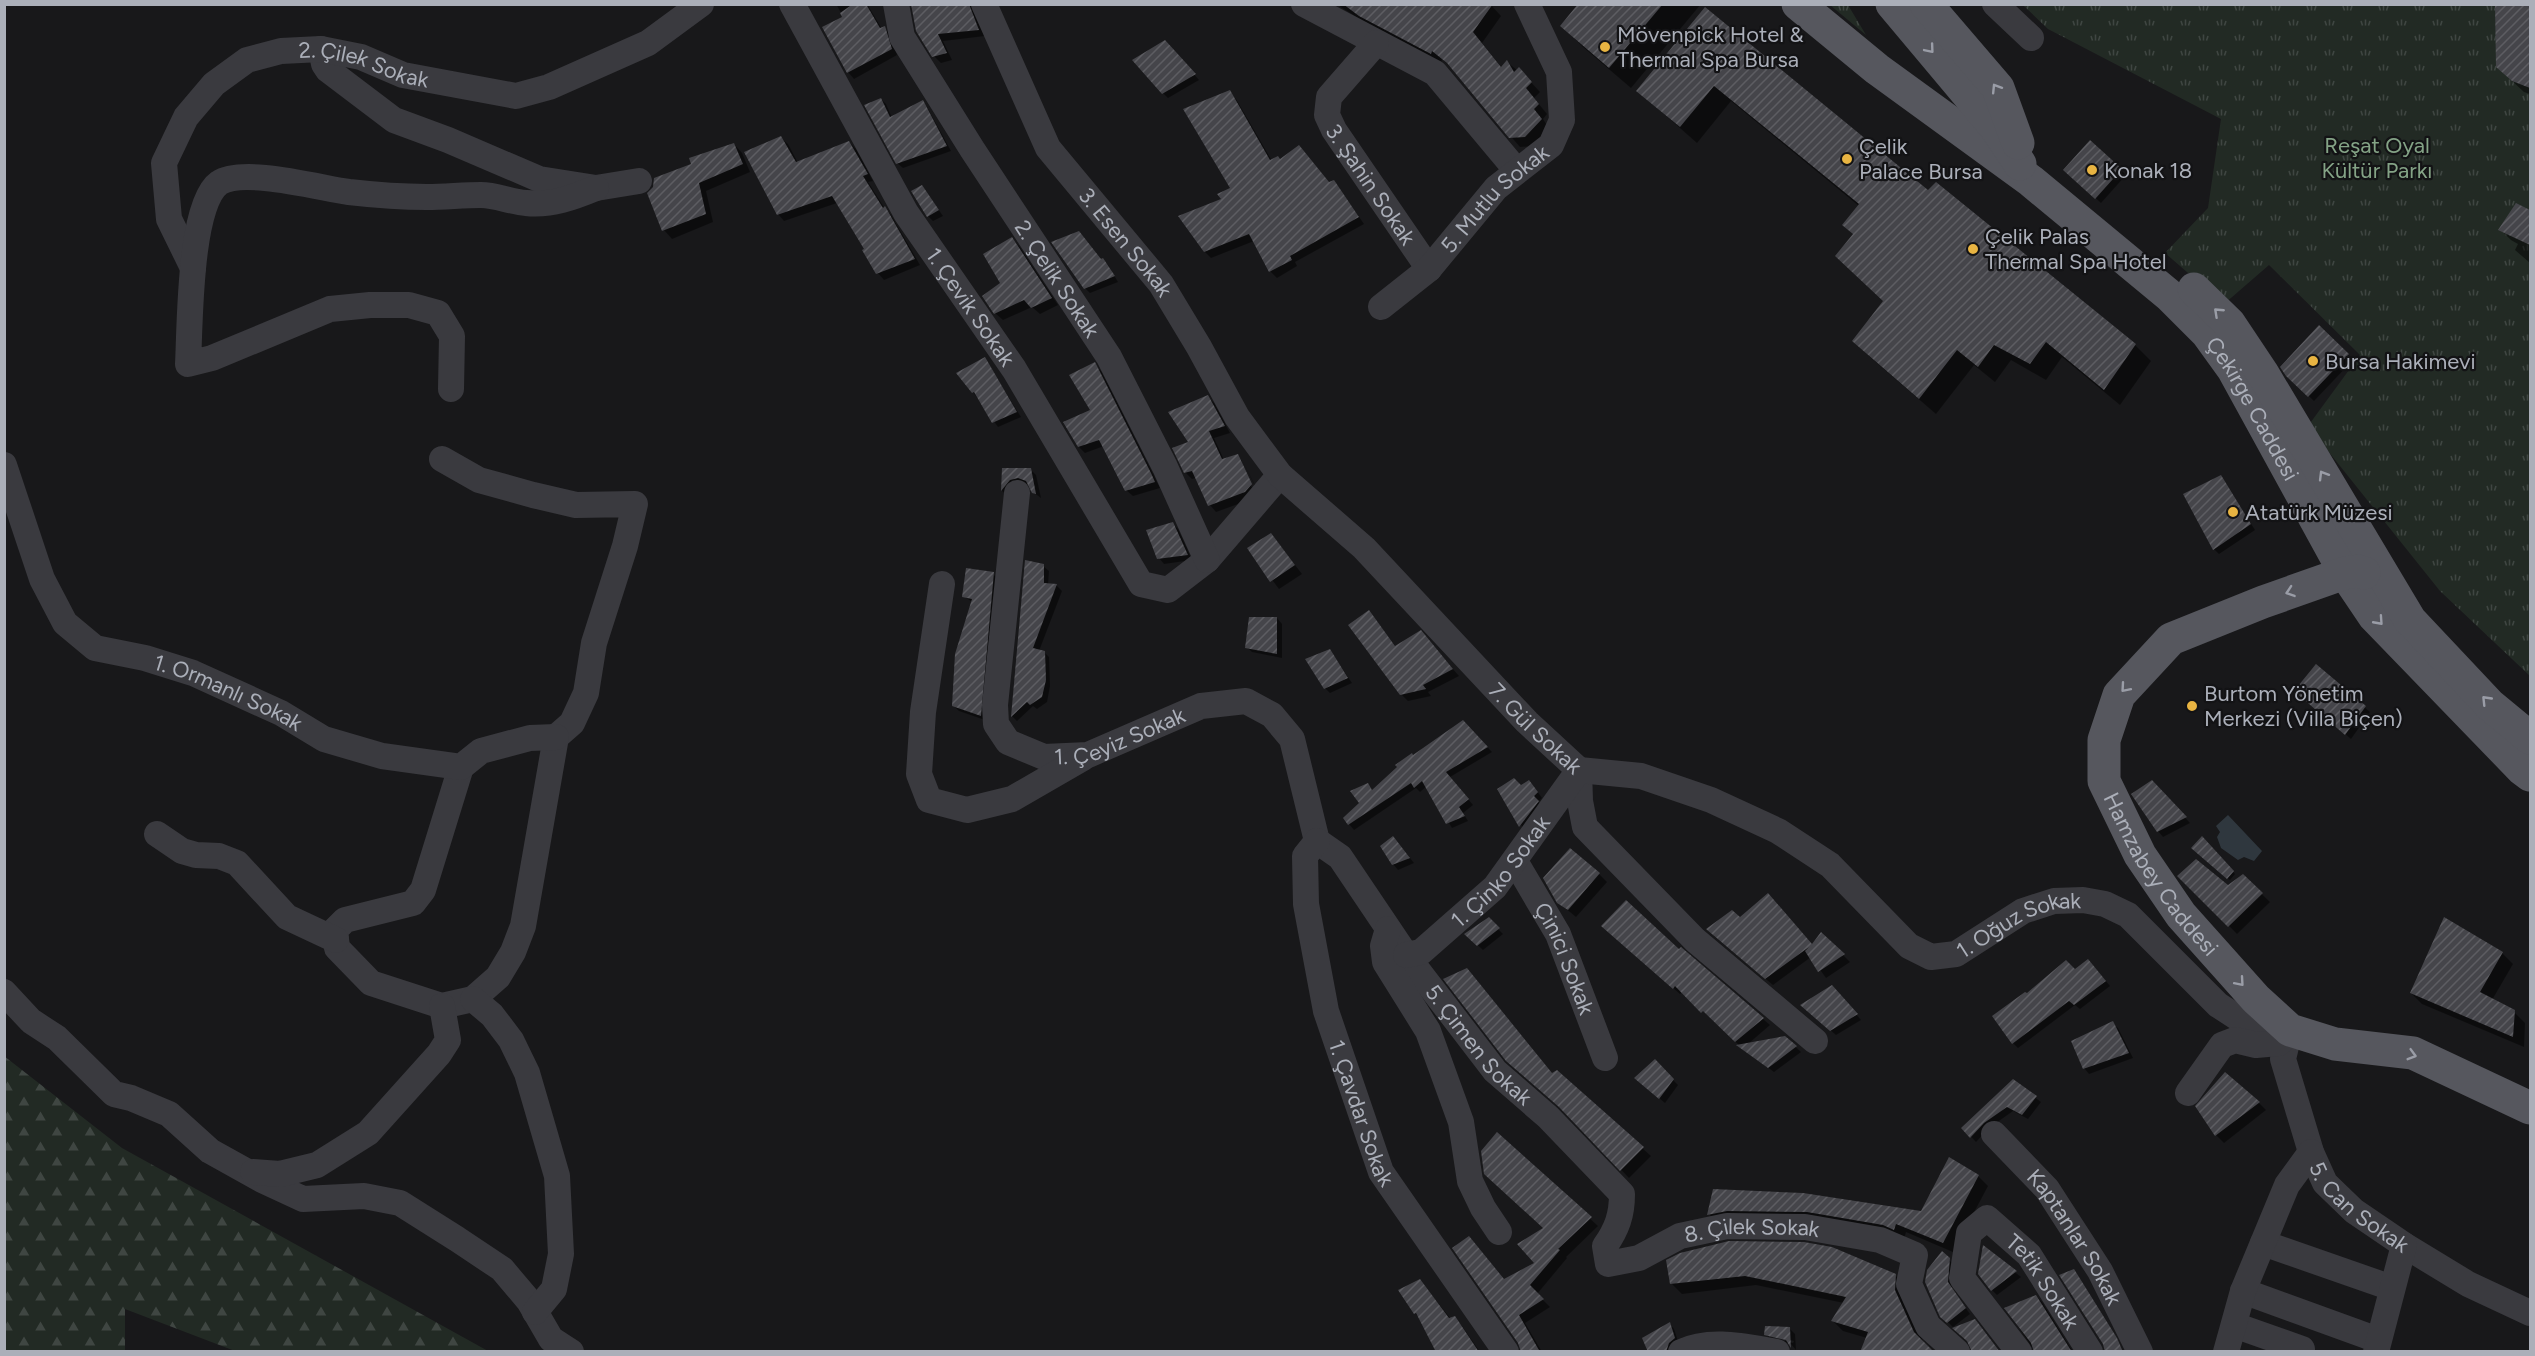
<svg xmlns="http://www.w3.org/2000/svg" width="2535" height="1356" viewBox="0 0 2535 1356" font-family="Figtree,sans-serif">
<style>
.grass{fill:url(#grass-tufts)}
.forest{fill:url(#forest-firs)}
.water{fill:#2f373e}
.shadow{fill:#0007}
.building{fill:url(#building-hatch)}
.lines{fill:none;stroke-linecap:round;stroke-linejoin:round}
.minor{stroke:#3a3a3f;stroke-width:26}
.major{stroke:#56575e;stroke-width:33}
.oneway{stroke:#9a9da7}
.poi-dot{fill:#e8b442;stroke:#131315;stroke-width:2}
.labels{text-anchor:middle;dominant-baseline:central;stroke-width:4.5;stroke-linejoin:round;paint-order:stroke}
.poi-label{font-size:22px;fill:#abafb9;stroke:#131315;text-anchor:start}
.street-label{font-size:22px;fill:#abafb9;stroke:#131315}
.park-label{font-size:22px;fill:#84a386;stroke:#131315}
</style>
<defs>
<pattern id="grass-tufts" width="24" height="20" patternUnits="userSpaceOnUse" patternTransform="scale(1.5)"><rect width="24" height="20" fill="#222a24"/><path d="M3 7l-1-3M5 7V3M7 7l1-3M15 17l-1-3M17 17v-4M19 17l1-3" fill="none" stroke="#3f4642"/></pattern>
<pattern id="forest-firs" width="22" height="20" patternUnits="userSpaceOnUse" patternTransform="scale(1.5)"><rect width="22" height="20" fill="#222a24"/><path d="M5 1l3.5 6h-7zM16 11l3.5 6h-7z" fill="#3f4642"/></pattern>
<pattern id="building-hatch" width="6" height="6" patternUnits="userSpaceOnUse" patternTransform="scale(1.5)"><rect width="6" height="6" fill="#45454a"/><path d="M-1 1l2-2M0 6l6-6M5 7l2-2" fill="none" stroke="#5d5d62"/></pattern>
</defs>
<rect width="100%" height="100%" fill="#18181a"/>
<!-- grass -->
<path class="grass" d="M1830,5H1848L1866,35Z
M2023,5H2530V676L2440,591L2308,426L2360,355L2269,265L2224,304L2165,253L2208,208L2221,119L2048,29Z"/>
<!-- forest -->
<path class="forest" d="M4,1056L122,1148L488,1351H235L125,1309V1351H5Z"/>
<!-- water -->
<path class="water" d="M2228,815L2262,851L2254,861L2244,857L2238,860L2221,848L2217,837L2220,832L2216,826Z"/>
<!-- shadow -->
<path class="shadow" d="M836,4H867L882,29L884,28L891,34L897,55L854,79L848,72L824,28L844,18Z
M913,4H970L976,10L985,36L943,41L952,60L941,63L934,56Z
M1336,4H1490L1501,16L1482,43L1502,68L1507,62L1528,79L1540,92L1534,98L1547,114L1543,119L1550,130L1535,146L1520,147L1452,68L1442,59L1441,63L1366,23Z
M1580,4H1701L1631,88L1583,47L1562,26Z
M2497,4H2530V94L2524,92L2497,67Z
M1705,9L1928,192L2135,345L2151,361L2120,405L2062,357L2046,380L2011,360L1995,382L1974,365L1936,414L1870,357L1854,340L1885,301L1854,235L1844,225L1859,206L1731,101L1697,143L1638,91Z
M1170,47L1199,80L1168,98L1163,93Z
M1229,92L1236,99L1272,161L1330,184L1334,181L1364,224L1295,262L1297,266L1277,278L1270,271L1254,241L1211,258L1205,252L1224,200L1232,188Z
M881,99L886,104L892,118L922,102L927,107L951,151L903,168L897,163Z
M781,138L788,144L798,163L849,142L856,149L873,181L868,182L885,209L891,215L920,265L884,280L878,273L864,251L867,249L837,203L784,221L778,214Z
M2090,142L2126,175L2101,203L2065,170Z
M734,144L742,153L750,172L706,191L713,222L672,239L664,230L649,194L693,165Z
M926,192L943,216L933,221L928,216Z
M2516,205L2530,212V263L2515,250L2518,244L2511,240L2500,229Z
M1012,239L1019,246L1058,305L1040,314L1032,307L1003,320L995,313Z
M1101,260L1108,265L1118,282L1090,293L1085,288Z
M2319,327L2353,360L2314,401L2287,375Z
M985,359L1021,417L998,427L973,392Z
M1094,364L1101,371L1160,488L1133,496L1126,490L1104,446L1085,453L1079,447L1092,411Z
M1208,397L1214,403L1230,433L1214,438L1224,460L1237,456L1242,461H1239L1254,492L1257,490L1243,462L1258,491L1252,499L1216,512L1210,505L1196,478L1192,479L1186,473L1190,443Z
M1030,469L1036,475L1041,498L1033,492L1029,485L1024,483L1007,495L1002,491L1004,470Z
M2221,477L2255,530L2219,554L2214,549L2185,495Z
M1173,524L1178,529L1192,560L1164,564L1159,558Z
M1271,534L1302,574L1279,589L1249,549Z
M1026,562L1043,566L1049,571L1048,585L1057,586L1062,591L1039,651L1044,652L1049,657L1050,686L1047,702L1037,709L1033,706L1017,721L1012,716Z
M993,574L998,579L985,720L959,711L953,705L972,602L964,596Z
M1369,612L1396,647L1427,639L1459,676L1428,692L1431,696L1408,701L1401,694Z
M1277,618L1282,624V658L1252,652L1247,647Z
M1330,651L1352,683L1330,693L1325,688Z
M2316,666L2370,712L2351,739L2301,696Z
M1463,722L1492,752L1450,777L1473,805L1463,813L1468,821L1452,828L1427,786L1420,792L1416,788L1354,830L1349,824L1345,819L1361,803L1367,785L1373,791L1413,757Z
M2152,782L2190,823L2163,837L2158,831Z
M1521,787H1534L1542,798L1538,802L1543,807L1525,831L1499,790Z
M2202,838L2235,874L2230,880L2193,848Z
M1398,843L1414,863L1398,870L1393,864Z
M1599,874L1607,882L1576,917L1558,902Z
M2180,876L2228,887L2243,876L2270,902L2237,934Z
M1488,919L1503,934L1483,950L1471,939Z
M1740,919L1812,946L1822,934L1850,962L1826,978L1811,957L1773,985L1714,936Z
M1610,933L1679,951L1681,949L1770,1025L1748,1044L1785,1037L1801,1052L1774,1072L1743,1049L1683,991L1680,994Z
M2502,953L2513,964L2492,1000L2514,1012L2525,1023L2524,1047L2422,1004L2411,993Z
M2093,966L2110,986L2080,1009L2075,1005L2018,1048L2013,1043L2027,995L2076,971Z
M1837,992L1861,1020L1836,1035L1807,1010Z
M2112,1023L2118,1028L2133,1058L2089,1074L2084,1068Z
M1654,1061L1678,1085L1665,1103L1641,1083Z
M1557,1072L1651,1156L1629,1178L1567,1113L1553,1075Z
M2013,1081L2041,1102L2028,1119L2013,1111L1989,1128L1976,1142L1963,1128Z
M2259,1103L2266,1110L2224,1143L2216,1135Z
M1497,1134L1598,1226L1566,1257L1567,1258L1537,1294L1550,1307L1525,1323L1542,1352H1522L1504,1280L1537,1263L1545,1228Z
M1978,1176L1988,1186L1953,1252L1906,1232L1904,1239L1718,1224L1709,1214L1714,1191L1922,1213Z
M1984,1248L2021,1277L1997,1295L1992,1290Z
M1949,1260L1954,1265L1952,1289L1970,1314L1953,1327L1942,1316Z
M1668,1261L1895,1275L1905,1285L1904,1301L1924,1343L1867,1338L1843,1331L1833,1321L1844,1303L1756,1285L1682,1294L1672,1284Z
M1420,1281L1451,1319L1454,1318L1462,1326L1480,1352H1438L1420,1319L1415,1313Z
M2036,1296L2042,1302L2073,1352H2035L2006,1308Z
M1670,1324L1674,1329L1679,1344L1673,1352H1649Z
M1790,1329L1795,1334L1796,1350L1791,1344L1769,1337L1793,1343L1794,1341L1769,1334V1337L1766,1334Z"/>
<!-- building -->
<path class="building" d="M853,4H866L880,28L885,26L892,49L847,73L822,27L842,17L840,13Z
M911,4H969L979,30L938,34L947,53L932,57L916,31Z
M1343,4H1493L1473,32L1501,67L1507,60L1514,72L1519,67L1532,82L1526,88L1539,104L1534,109L1542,119L1525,137L1509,138L1447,63L1432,51L1431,54L1359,16Z
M1578,4H1663L1609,68L1560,26Z
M2495,4H2530V88L2512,81L2496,67Z
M1705,7L1928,190L1936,182L2136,344L2104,390L2046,342L2030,364L1994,345L1978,367L1957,350L1919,399L1852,341L1883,301L1835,256L1853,234L1842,225L1859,204L1714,86L1680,127L1636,91Z
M1165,40L1196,74L1162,94L1132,60Z
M1230,90L1270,160L1278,156L1280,159L1299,145L1329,182L1334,180L1359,217L1290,256L1292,260L1269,272L1249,234L1204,252L1178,216L1221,199L1217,194L1230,188L1183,109Z
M881,98L890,117L923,100L947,146L896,164L864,105Z
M781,136L796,162L849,141L868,174L863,176L883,208L885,206L915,259L876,274L862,250L864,249L832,196L777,215L744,152Z
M2090,140L2122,169L2095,199L2063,170Z
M734,143L743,164L699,183L706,214L662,231L647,193L653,187L654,178L691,164L689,158Z
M922,185L939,210L927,217L911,191Z
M2516,203L2530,210V245L2498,230Z
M1079,231L1101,259L1103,258L1115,276L1084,289L1051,242Z
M1012,237L1052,298L1031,308L1024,300L994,314L982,296L1000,283L983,254Z
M2319,325L2349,354L2308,397L2286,376L2280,367Z
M985,357L1017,412L992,423L974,392L972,393L956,373Z
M1095,362L1151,473L1155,482L1125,491L1099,440L1078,447L1063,422L1090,410L1069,375Z
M1208,395L1225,426L1209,431L1222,459L1238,454L1252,484L1245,492L1208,506L1192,471L1184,473L1172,448L1188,442L1168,412Z
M1002,468H1031L1036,494L1032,493L1026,481L1018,478L1010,480L1001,491Z
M2221,475L2251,524L2213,550L2183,494Z
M1173,522L1188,555L1157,559L1146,530Z
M1271,533L1295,565L1270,582L1247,548Z
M1025,560L1044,564V583L1057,584L1033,648L1045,651L1046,680L1042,697L1030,705L1027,702L1011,717Z
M966,568L994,572L981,716L952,706L955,654L972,599L962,597Z
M1369,610L1395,646L1421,630L1453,669L1423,685L1426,689L1400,695L1348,625Z
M1249,617H1277V654L1245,648Z
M1330,649L1348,678L1324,689L1305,659Z
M2316,664L2366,706L2345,735L2294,691Z
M1463,720L1488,747L1446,772L1469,799L1459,807L1465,816L1446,824L1422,781L1414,788L1411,783L1348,825L1343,818L1359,803L1350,791L1368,783L1372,790L1397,767L1395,765L1412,753L1413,755Z
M1514,778L1521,785L1529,780L1538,792L1534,796L1539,801L1519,827L1497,789Z
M2152,780L2187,817L2157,832L2131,794Z
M1393,836L1410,858L1392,865L1380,846Z
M2202,836L2234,871L2227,879L2191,848Z
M1570,848L1600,873L1568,910L1557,903L1543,878Z
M2196,859L2228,885L2243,874L2263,893L2228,927L2177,876Z
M1768,893L1812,944L1821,932L1845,954L1818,972L1805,951L1809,947L1765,979L1706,929L1732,910L1740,917Z
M1626,900L1679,949L1681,947L1764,1018L1735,1042L1703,1011L1701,1013L1675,986L1673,989L1601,926Z
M1489,917L1500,928L1477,946L1464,934Z
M2444,917L2503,952L2480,992L2515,1010L2513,1037L2410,993Z
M2088,959L2106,981L2074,1005L2069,1001L2012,1044L1992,1016L2025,992L2027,993L2066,960L2075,969Z
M1467,968L1552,1073L1557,1070L1644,1147L1620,1171L1559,1107L1506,1061L1443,979Z
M1832,985L1858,1014L1830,1031L1800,1005Z
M2113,1021L2129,1053L2083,1069L2071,1041Z
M1785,1036L1797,1046L1768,1068L1736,1045Z
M1655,1059L1674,1079L1659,1099L1634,1078Z
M2225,1072L2260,1102L2215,1136L2195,1106Z
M2013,1079L2037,1096L2022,1115L2007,1107L1984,1123L1970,1138L1961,1128Z
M1497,1132L1592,1217L1558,1249L1560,1250L1530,1285L1544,1299L1519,1315L1540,1352H1521L1518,1343L1452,1248L1469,1236L1504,1279L1534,1263L1517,1244L1543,1228L1484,1174L1481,1151Z
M1949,1157L1979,1175L1943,1243L1896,1224L1894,1230L1883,1225L1807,1212L1727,1211L1707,1215L1713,1189L1803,1193L1921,1211Z
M1729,1241L1804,1242L1832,1247L1896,1274L1895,1290L1914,1332L1934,1352H1860L1868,1332L1831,1321L1846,1297L1745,1276L1670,1284L1666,1260L1680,1253Z
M1983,1245L2017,1271L1991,1291L1978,1274Z
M1942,1251L1950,1258L1948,1282L1966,1308L1947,1323L1940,1317L1925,1282L1927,1270Z
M2074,1269L2117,1338L2123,1352H2105L2103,1344L2059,1275Z
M1420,1279L1449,1318L1455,1316L1479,1352H1436L1416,1313L1414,1314L1398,1290Z
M2036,1295L2072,1352H2034L2031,1343L2004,1308Z
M1975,1319L2000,1352H1972L1967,1341L1952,1328Z
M1670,1322L1675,1338L1669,1343L1666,1352H1648L1642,1338Z
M1765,1326L1790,1327L1791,1348L1786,1340L1764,1335Z"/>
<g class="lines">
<!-- minor -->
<g class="minor">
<path id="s1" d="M792,4L906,213L1014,369L1141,584L1168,590L1207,560L1280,475"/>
<path id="s2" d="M896,4L902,37L972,149L1109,357L1165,467L1207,560"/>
<path id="s3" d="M984,4L1048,148L1161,284L1199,347L1237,417L1280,475L1364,548L1527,722L1579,770L1580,801L1585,827L1695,940L1815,1041"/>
<path d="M1304,4L1435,73L1517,171"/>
<path d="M1995,4L2031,38"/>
<path id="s4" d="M1376,43L1329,97L1327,115L1334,130L1429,269"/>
<path d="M321,49L324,64L328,70L394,120L448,140L539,179L596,188L639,181"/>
<path id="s5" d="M193,268L169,219L164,163L186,117L214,84L247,60L281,51L321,49L361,57L403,75L516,96L549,87L648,43L701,4"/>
<path id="s6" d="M1381,307L1429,269L1496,188L1551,145L1562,120L1559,72L1527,4"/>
<path d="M451,389L452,336L438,313L409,305H370L330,309L212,358L188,364C190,328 189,204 219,183C243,167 320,188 349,192C375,195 401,197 427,197C445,197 463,195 481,195C496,195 511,202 526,203C551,206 574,197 596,188"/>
<path d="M442,459L479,480L533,495L576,505L635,504L625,546L594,643L586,693L572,723L556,737L523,926L513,952L498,977L473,999L442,1006L371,983L337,948L335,930L345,920L413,903L423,890L461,767"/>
<path id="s7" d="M4,465L42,579L65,623L95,648L145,658L193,673L281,713L324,739L382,756L461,767L481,751L530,738L556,737"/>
<path id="s8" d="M1017,493L995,705L996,724L1008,742L1044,757L1088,755L1201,706L1246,701L1272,715L1292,739L1317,841"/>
<path d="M942,584L923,712L919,774L929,800L967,810L1012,799L1083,758"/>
<path d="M157,834L182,851L196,855L219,856L237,863L287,917L336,940"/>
<path id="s9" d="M1317,841L1340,857L1406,955L1495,1071L1548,1117L1622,1194C1622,1215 1617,1229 1605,1246L1608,1264L1639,1258L1680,1236L1727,1226L1805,1227L1880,1240L1915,1255L1909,1284L1928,1326L1957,1352"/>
<path id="s10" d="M1317,841L1305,856L1306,904L1326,1011L1381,1172L1506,1352"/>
<path id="s11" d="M1515,861L1558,934L1605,1058"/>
<path d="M1388,929L1383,946L1385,962L1428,1031L1461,1122L1470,1181L1483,1208L1499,1232"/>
<path id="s12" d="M1406,955L1421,952L1495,887L1579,770L1641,776L1711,800L1778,831L1830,865L1909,946L1931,957L1956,954L2023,911L2054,901L2083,900L2105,904L2128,915L2218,1005L2252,1027L2290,1030"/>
<path d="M4,992L31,1021L57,1038L114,1094L131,1098L169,1114L210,1151L262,1180L303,1199L364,1196L400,1203L457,1239L502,1269L529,1301L551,1339L571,1352"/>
<path d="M473,999L492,1015L511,1040L527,1073L557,1176L561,1254L554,1289L535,1312"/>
<path id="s13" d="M2290,1030L2283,1059L2311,1152L2325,1183L2354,1211L2404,1245L2468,1284L2530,1313"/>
<path d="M2188,1093L2222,1045L2235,1040L2256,1045L2279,1043L2288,1033"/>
<path id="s14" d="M1994,1134L2047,1189L2100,1271L2140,1352"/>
<path d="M253,1172L280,1174L317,1165L368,1133L439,1054L448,1040L442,1006"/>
<path d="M2263,1243L2392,1288"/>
<path d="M2243,1291L2378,1340"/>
<path d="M2234,1325L2302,1349"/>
<path d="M1681,1352C1711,1338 1746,1347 1777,1352"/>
<path id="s15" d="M2019,1352L1962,1278L1969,1233L1987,1218L2029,1255L2090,1352"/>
<path d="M2226,1352L2243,1291L2287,1185L2311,1152"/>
<path d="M2376,1352L2404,1245"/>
</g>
<!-- major -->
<g class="major">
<path id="s16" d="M1798,4L1877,69L2031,181L2170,296L2207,333L2233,369L2345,573L2374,616L2522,769L2530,775"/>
<path d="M1892,4L1996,128L2020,164"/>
<path d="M1926,4L1998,88L2018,143"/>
<path d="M2194,289L2229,323L2263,374L2410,620L2490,705L2530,738"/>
<path id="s17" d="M2364,573L2358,571L2345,573L2263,602L2171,639L2119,695L2104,740V781L2140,855L2181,915L2256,999L2290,1030L2335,1044L2413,1053L2530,1108"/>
</g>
</g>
<!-- one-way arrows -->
<defs><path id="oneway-chevron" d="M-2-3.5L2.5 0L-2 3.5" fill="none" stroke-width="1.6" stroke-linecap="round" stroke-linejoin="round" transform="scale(1.5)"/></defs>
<g class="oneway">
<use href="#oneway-chevron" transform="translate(1930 49) rotate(50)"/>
<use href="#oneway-chevron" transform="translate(1996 88) rotate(-122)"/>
<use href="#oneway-chevron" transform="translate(2218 312) rotate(-137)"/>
<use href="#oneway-chevron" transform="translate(2323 475) rotate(-121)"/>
<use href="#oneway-chevron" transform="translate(2290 592) rotate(161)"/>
<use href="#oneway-chevron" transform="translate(2379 621) rotate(48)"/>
<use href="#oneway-chevron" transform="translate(2125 688) rotate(131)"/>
<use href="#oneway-chevron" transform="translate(2486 700) rotate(-134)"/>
<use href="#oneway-chevron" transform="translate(2240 982) rotate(49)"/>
<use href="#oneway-chevron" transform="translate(2412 1055) rotate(16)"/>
</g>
<!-- markers -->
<g class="poi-dot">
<circle cx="1605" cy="47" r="6"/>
<circle cx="1847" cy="159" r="6"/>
<circle cx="2092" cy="170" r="6"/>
<circle cx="1973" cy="249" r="6"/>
<circle cx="2313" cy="361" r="6"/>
<circle cx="2233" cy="512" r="6"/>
<circle cx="2192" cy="706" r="6"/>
</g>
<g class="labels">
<!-- poi labels -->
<g class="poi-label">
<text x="1617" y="34">Mövenpick Hotel &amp;<tspan x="1617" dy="25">Thermal Spa Bursa</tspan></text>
<text x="1859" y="146">Çelik<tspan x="1859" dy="25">Palace Bursa</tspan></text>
<text x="2104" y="170">Konak 18</text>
<text x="1985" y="236">Çelik Palas<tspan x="1985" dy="25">Thermal Spa Hotel</tspan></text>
<text x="2325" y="361">Bursa Hakimevi</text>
<text x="2245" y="512">Atatürk Müzesi</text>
<text x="2204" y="693">Burtom Yönetim<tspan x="2204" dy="25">Merkezi (Villa Biçen)</tspan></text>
</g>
<!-- street labels -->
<g class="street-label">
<text stroke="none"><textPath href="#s5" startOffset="366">2. Çilek Sokak</textPath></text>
<text stroke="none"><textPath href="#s4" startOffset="172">3. Şahin Sokak</textPath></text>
<text stroke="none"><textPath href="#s6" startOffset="158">5. Mutlu Sokak</textPath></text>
<text stroke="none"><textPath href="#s3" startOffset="280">3. Esen Sokak</textPath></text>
<text stroke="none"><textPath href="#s2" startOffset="321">2. Çelik Sokak</textPath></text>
<text stroke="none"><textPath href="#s1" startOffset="352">1. Çevik Sokak</textPath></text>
<text stroke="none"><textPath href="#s16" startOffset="614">Çekirge Caddesi</textPath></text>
<text stroke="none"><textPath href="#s7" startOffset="350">1. Ormanlı Sokak</textPath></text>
<text stroke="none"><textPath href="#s3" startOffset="920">7. Gül Sokak</textPath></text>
<text stroke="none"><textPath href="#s8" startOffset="372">1. Çeyiz Sokak</textPath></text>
<text stroke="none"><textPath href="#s12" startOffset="129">1. Çinko Sokak</textPath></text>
<text stroke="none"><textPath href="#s17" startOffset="480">Hamzabey Caddesi</textPath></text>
<text stroke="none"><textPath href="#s12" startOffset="764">1. Oğuz Sokak</textPath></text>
<text stroke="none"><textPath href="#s11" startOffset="110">Çinici Sokak</textPath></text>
<text stroke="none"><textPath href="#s9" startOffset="262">5. Çimen Sokak</textPath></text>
<text stroke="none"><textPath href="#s10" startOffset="284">1. Çavdar Sokak</textPath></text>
<text stroke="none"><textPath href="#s13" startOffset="202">5. Can Sokak</textPath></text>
<text stroke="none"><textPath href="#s9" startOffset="694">8. Çilek Sokak</textPath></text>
<text stroke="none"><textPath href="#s14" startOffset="132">Kaptanlar Sokak</textPath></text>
<text stroke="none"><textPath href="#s15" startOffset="248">Tetik Sokak</textPath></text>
</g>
<!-- park labels -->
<g class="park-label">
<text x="2377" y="145">Reşat Oyal<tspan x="2377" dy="25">Kültür Parkı</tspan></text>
</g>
</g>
<!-- border -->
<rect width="2535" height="1356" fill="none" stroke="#abafb9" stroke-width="12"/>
</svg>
